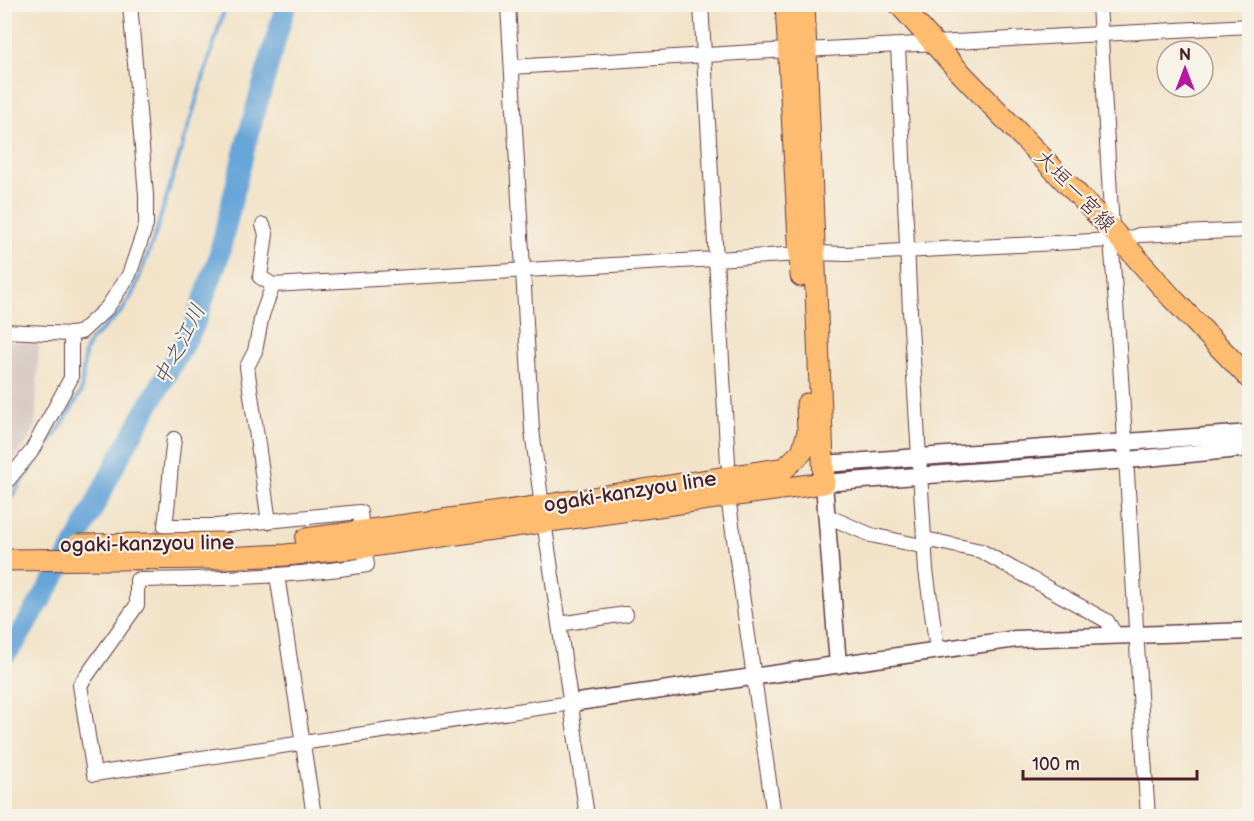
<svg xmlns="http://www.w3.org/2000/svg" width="1254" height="821" viewBox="0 0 1254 821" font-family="'Balsamiq Sans','Klee One',sans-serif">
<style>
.industrial{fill:#cfc0bb}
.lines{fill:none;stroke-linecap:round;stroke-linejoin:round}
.stream{stroke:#66a5d8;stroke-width:4}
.river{stroke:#66a5d8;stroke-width:21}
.minor-tunnel{stroke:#d0bca9;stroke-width:14;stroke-dasharray:14 7;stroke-linecap:butt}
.minor-casing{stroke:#633c43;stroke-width:16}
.tertiary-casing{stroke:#633c43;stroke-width:19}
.primary-casing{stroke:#633c43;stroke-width:23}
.minor{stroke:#fff;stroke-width:14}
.tertiary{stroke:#fff;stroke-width:16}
.primary{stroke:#febc70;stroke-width:21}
.primary-bridge-casing{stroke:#633c43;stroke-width:23;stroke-linecap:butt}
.primary-bridge{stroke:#febc70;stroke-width:21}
.labels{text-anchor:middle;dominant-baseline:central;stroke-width:4.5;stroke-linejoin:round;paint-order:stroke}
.street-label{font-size:21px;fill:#4a1f2b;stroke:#f7f3e8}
.water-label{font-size:22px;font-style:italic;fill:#544e68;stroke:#f7f3e8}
</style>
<rect width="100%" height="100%" fill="#f7f3e8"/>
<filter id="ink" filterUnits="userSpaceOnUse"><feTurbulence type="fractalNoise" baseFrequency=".0167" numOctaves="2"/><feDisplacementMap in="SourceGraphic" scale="12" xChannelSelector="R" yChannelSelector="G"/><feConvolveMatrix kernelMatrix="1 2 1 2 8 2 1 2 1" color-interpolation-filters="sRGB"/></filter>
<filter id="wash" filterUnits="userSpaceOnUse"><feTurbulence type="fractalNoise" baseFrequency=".008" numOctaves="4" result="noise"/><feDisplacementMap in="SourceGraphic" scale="24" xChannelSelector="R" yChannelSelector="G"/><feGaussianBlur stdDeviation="1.35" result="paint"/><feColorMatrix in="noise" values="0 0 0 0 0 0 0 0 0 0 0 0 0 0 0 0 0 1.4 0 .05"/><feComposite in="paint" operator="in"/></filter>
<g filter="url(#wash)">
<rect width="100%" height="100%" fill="#f2e3c8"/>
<!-- industrial -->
<path class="industrial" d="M5,341L39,342L35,428L22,450L5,470Z"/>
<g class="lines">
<!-- stream -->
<path class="stream" d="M4,507L63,423L81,392L85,352L90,341L122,311L134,291L154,238L226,4"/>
<!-- river -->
<path class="river" d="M4,656L16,641L77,541L117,461L194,326L218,259L246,143L286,4"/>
</g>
</g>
<g filter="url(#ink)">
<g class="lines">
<!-- minor-tunnel -->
<path class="minor-tunnel" d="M137,580L165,526"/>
<!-- minor casing -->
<g class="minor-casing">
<path id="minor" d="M508,4L532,430L542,506
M701,4L728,463
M1099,4L1112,230L1111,240C1127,432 1134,624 1148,816
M898,46L910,311L926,570L937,650
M806,50L1250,26
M512,67L788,50
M263,225L266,234L260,277L273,285L262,315L255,351L247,367L269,522
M1122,241L1139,235L1250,230
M815,253L847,254L1111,240
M273,285L800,254
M4,331L71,334V378L31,452L4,485
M71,334L81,332L107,308L129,275L146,225V195L130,4
M174,439C170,468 169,497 165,526H216L360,512L362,532
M728,497L774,816
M827,516L871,535L926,547
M544,521L587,816
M925,539L981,551L1107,621L1116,635
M364,547L367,565C291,577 214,579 137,580V605L80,685L94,774L571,703
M277,575L314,816
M559,624L626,614"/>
</g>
<!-- tertiary casing -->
<g class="tertiary-casing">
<path id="tertiary" d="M824,464L1250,433
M838,665L824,483L1127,460L1250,448
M571,703L1016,639L1250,631"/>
</g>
<!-- primary casing -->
<g class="primary-casing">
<path id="primary" d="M786,4L801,276
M899,4L956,68L1112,230L1172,298L1250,379
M306,539L542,506L785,468L802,452L808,432L807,404
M223,558L286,555L364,547L824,483L804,4"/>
</g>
<!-- minor -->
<use href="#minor" class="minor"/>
<!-- tertiary -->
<use href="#tertiary" class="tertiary"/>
<!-- primary -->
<use href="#primary" class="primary"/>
<!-- primary-bridge casing -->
<g class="primary-bridge-casing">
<path id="primary-bridge" d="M77,545L222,543
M4,560L223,558"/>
</g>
<!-- primary-bridge -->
<use href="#primary-bridge" class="primary-bridge"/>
</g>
</g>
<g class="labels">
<!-- street labels -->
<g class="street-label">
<text transform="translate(1075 191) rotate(46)">大垣一宮線</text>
<text transform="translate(630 492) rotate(-9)">ogaki-kanzyou line</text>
<text transform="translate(147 544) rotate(-1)">ogaki-kanzyou line</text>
</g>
<!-- water labels -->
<g class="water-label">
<text transform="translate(180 345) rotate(-63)">中之江川</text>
</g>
</g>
<!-- margin -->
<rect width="1254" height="821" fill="none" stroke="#f7f3e8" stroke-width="24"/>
<!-- north arrow -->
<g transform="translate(1185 69)"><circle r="28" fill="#f7f3e8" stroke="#b29e9c" stroke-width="1.5"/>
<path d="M0-4.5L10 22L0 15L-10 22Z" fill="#b5179e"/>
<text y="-9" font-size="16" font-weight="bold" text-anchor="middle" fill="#4a1f2b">N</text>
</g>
<!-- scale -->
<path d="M1023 770v9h174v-9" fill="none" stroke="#4a1f2b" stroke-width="3"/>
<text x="1032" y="770" font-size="18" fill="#4a1f2b" stroke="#f7f3e8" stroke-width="4.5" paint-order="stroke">100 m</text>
</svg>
